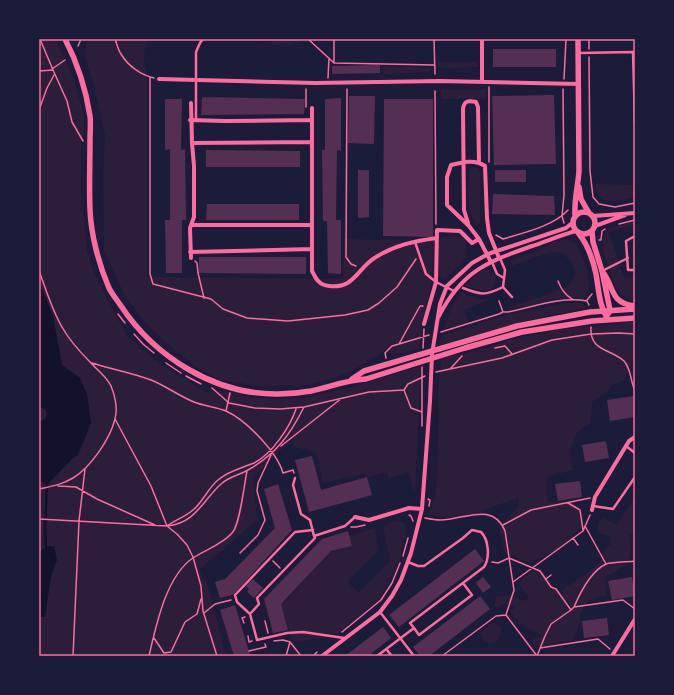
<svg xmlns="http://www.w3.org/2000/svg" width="674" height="695" viewBox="0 0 674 695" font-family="'Varela Round',sans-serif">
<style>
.green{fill:#2a1e3b}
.water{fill:#12122b}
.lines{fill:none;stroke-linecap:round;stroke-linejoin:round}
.stream{stroke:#12122b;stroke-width:2.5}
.building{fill:#542f53}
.path{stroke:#ff6b9d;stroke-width:1.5}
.service{stroke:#ff6b9d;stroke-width:2.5}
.minor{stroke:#ff6b9d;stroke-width:4}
.tertiary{stroke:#ff6b9d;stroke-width:5.5}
.neatline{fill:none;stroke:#ff6b9d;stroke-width:1.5}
</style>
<rect width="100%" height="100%" fill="#1b1b3a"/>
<!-- green -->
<path class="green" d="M39,39H55L73,77L84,115V135L81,143V194L87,251L94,273L127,336L163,366L206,392L225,391L247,397L274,399L303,398L349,388L421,366L415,495L409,473L388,478L387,472L367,477L363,474L323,483L317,454C310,450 301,450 294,446L293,438L253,477L257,520L199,570L208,585L226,656H39Z
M90,39H149C143,52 143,60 147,73V277L343,279L344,239L434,241L431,284L419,349L393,355L390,351L384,350L379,356L366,361V363C359,366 353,371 346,373C330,380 313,384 295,387V385L258,386L218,379L195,366L161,338L144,321L126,298L104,251L103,176L105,135L93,81L84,54L87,42Z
M260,39H298L302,42L289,45L273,44L270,40L254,41Z
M438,62H477L479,67L448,68L437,67Z
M382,66L431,68L430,72L383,74Z
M441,90H486V99H441Z
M472,167L477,168L480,172V222L478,224L475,223L469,211V171Z
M596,184L635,185V197C618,201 597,209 596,184Z
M635,221V225L609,232L624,278L635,277V301L621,295L615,287L603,250V240L606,229Z
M444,237H464C472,259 462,262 448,276L444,278L439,276L438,239Z
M565,239C570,240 573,241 576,245C584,255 594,288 586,299L572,297L512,309L508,308L565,288L572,281L575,273L571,261L562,253L551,252L512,266L511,262L513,260L545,248L553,242Z
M485,269L491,270L496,280C495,286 493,289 488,292L465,286L473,277Z
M460,292L480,299H491L464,310L469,322L444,329L450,311Z
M574,302L584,304L586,308L520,322L439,346L442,335L509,314Z
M635,321V360L633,361L624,380L612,385L607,392L592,402L591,423L578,431L570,450L573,470L547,477V502H575L584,515L580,529L556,551L529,563L504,552L499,527L519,506V497L464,518L439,517L428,514L436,492L439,415L438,396L441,358L475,351L520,337L577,327L598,326Z
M635,500V533L629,535C635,562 626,565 604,578L607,595L589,600L580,613V623L573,640L535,648L531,640L541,636L534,631L524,628L522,624L519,625L510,611L515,607L514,606L505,604L494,608L496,597L509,595L524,601L529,598L518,582L540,567L568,607L570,605L561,591L599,564L605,548L611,544L610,536L598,533V523L603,517L616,525L632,502Z
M400,521L405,524L406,534L400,559L380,599L338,634L298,642L292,640L281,605L331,551L352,546L349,536L375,528L379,550L347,582L359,592L390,561L383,527L392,522Z
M492,622L502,628L498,641L490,644L483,640L480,633Z"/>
<!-- water -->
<path class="water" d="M39,282L53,316L62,365L80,378L87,394L91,423L78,455L72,459L47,485L39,480V422L45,419L47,414L45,409L39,407Z
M47,546H54L57,560L51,576L45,617H39V553Z"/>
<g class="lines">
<!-- stream -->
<path class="stream" d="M46,549L45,528L47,485"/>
</g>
<!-- building -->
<path class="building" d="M493,49H556V67H493Z
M380,65V73L332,74V66Z
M554,95L556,164L494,165L492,96Z
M349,96H375L374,144L348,143Z
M202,97L305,99L304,114L201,115Z
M341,98V151L337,150L336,220H341V274L328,273L327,221H323L322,150H325V99Z
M165,99H182L181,150L185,149L186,220H182V273H166L165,220H170V149L165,150Z
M384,99H433V237L383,236Z
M206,150L300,151V167H206Z
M358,170H369V217L358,218Z
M495,170H526V182H495Z
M493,194L554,196L555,215L492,214Z
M207,204H299V220H206Z
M635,245V261H634L633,246Z
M199,257H306V274L199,273Z
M634,396L635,417L610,421L607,400Z
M606,441L609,458L585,462L582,445Z
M312,456L321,490L367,477L372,495L309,512L295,460Z
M580,481L582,497L558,501L555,484Z
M278,484L292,530L233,595L220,598L215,582L225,579L275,528L264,489Z
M348,531L352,546L331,551L281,604L288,630L273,633L264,599L322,539Z
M475,549L484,561L399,627L389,615Z
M483,577L491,587L483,593L476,583Z
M632,577L635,596L612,600L608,581Z
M253,579L263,588L254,598L247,592L249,589L246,586Z
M480,596L490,609L429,656H420L413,647Z
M235,605L250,655L246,656H234L220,610Z
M607,618L609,635L584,638L582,621Z
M383,627L391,638L368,656H345Z"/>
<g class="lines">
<!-- path -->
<path class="path" d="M40,39L53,70L67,101L72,122L83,141
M115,39C117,44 118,50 121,54C128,66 141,75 154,78
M308,39L333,62
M334,39V63L435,65
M434,39L435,74
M589,39V49
M78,46L81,39
M589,57L590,171L593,197L599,204L615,207L635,203
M52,69L65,60
M39,71L53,70
M150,77V274L153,284L211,299L223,309L247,318L288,321L345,315L368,310L379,303L397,287L416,259
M328,78L329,58
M564,79L566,39
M489,87V162
M306,89V107
M347,89L346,257L351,264L356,266
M563,89L564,195L562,216L564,223
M435,91L436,224
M39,110L47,88L54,75
M619,224L635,220
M496,235L503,239C523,233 554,226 568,210
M599,240H601L602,231L605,229
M195,261L197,263L198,273L204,298
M39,271C46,289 52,310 62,327C68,338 82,354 91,363C98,371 106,376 111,386C115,396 118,408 115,419C110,439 91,467 73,478C61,485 53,486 39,489
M558,281C561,289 565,295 572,299
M587,300L592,294
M499,301L503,312
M118,314L125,323
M591,327C589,351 611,349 624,361C632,370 630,382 635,390
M441,332L499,314L503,312H508C533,307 561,296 587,301L589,305
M134,334L143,344L154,353
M399,344L429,335
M423,348L424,329
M495,348L505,346L512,354
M386,358L385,353L392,346L399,344L420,306H423
M92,363C111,369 133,373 151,380C166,386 179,396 194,402C204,406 216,407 226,411C246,420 277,452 283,473L293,470L294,473
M166,363L181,373
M451,368L462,356
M436,372L502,358L552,340L591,334L619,333L635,334
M186,376L201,384
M212,388L229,403L255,408L280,409L304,407L369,392L404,390L408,384L425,376
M404,390L411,408L422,412
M226,411L230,393
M115,419L151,486L167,526L177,534L187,545L193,557L201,586L203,611L217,656
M422,426V367
M281,446L342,398
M58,486L76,487L97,499L155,525
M428,499L430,500L429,506
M568,503L580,510L583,530
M409,515L411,516L413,521
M425,518C430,519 436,520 441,520C463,520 493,501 505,531L514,590L506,615L537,656
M39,519L167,526C196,523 202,501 221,484C228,477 240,475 248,470C276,454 290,435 304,407
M503,525L531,510L590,498
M167,526C175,520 185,517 193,510C203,502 208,488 218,480C228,471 242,468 254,463C272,454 290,427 296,409
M585,526L606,564
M351,527H356L365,525
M573,538L578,545
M240,553L258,535L265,520L257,491L258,483L271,455
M403,556L408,538
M273,561L280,568
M492,562L498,563L509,558L540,571L551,587L556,589L571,610
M546,579L551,575
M513,582L583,531L590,515
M574,607C580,593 591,571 606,564C613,562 627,562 635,561
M204,613L215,604L231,600
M265,621L268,633
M244,623L242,618L245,617
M342,632L381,600L392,583L400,563
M248,636L249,642L252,641
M154,638L164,653L171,652L185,622L197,614L201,599
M274,641L283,640L290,642L301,656
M540,648L598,639L610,649
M249,651L266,647L265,644
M73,656L79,521L85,469
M149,656C156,626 166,576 193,558C205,550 223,544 232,533C240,525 244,485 247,471
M286,656L290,642
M313,656L317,652
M442,656L496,616L506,615
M537,656L545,636L551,624L571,610L574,607L623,600L635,609"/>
<!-- service -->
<path class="service" d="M579,53L633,52L635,123
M196,120V52L200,43L203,39
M635,236L626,241L628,270H635
M415,242L426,274L436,282L454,291
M500,258L505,270L503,287L512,297
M492,262L497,274L504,278
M602,271L628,258
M463,288C481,295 485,296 503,287
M626,446L635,453
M295,478L293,485L301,514L310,520L314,536L345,526L355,517
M593,506L613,509L635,477
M313,530L295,532L235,595L237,602L250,614L257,640L287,633L303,632L344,638
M380,612L414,656
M250,614L259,604L257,598L315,538L314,536
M414,628L419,635L472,595L463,583
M386,649L392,656
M377,656L414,628L410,623L484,567C490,558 489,540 481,532L472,530L463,538L424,566H418L408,562"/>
<!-- minor -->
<path class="minor" d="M482,39V82
M159,79L315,83L440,81L579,84
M312,108V271C316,279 319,285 329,286C355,289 357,268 376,257C395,245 415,241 437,238
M190,120L225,121L312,120
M192,143L312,142
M593,216L635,213
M468,223L464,210L463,109C464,101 468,100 476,102L478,107L479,162
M191,225H312
M595,226L625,215
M190,252L312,249
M191,258L190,228L194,217V166L192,143L191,103
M491,262L479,239L469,226L447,205V177L451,165C463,162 475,159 485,166L487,218L489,233L499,258
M439,316C462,271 487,262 532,246C547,241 561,235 576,231
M424,324L436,282L437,230L460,231L472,243L479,239
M592,510L595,497L629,441L635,437
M355,517L369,520L409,508L422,509
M322,656L380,612L392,596L401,580L411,553L422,509L430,401L432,354L440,304L447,286L472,263L488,254L566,228L572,223
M612,656L635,619"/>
<!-- tertiary -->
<path class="tertiary" d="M65,39C77,62 86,90 90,116C91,124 90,132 90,140C90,163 89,187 90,210C91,235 99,265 109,288C112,294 117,300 121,306C155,357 215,395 278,394C288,394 300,393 311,391C330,387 346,380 366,379L465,348L522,332L592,321L635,318
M579,187L581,199L589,213
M573 223a11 11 0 1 1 22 0a11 11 0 1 1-22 0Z
M575,215C574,200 578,186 579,171L578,39
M592,231L593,242L602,271L610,310L609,313
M579,234C588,245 593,260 596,274C599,291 599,306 608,319
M602,271C615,287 609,303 635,306
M352,379L364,371L517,326L590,312L635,309"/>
</g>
<!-- border -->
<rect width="674" height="695" fill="none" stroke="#1b1b3a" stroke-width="80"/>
<rect x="40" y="40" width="594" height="615" class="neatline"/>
</svg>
